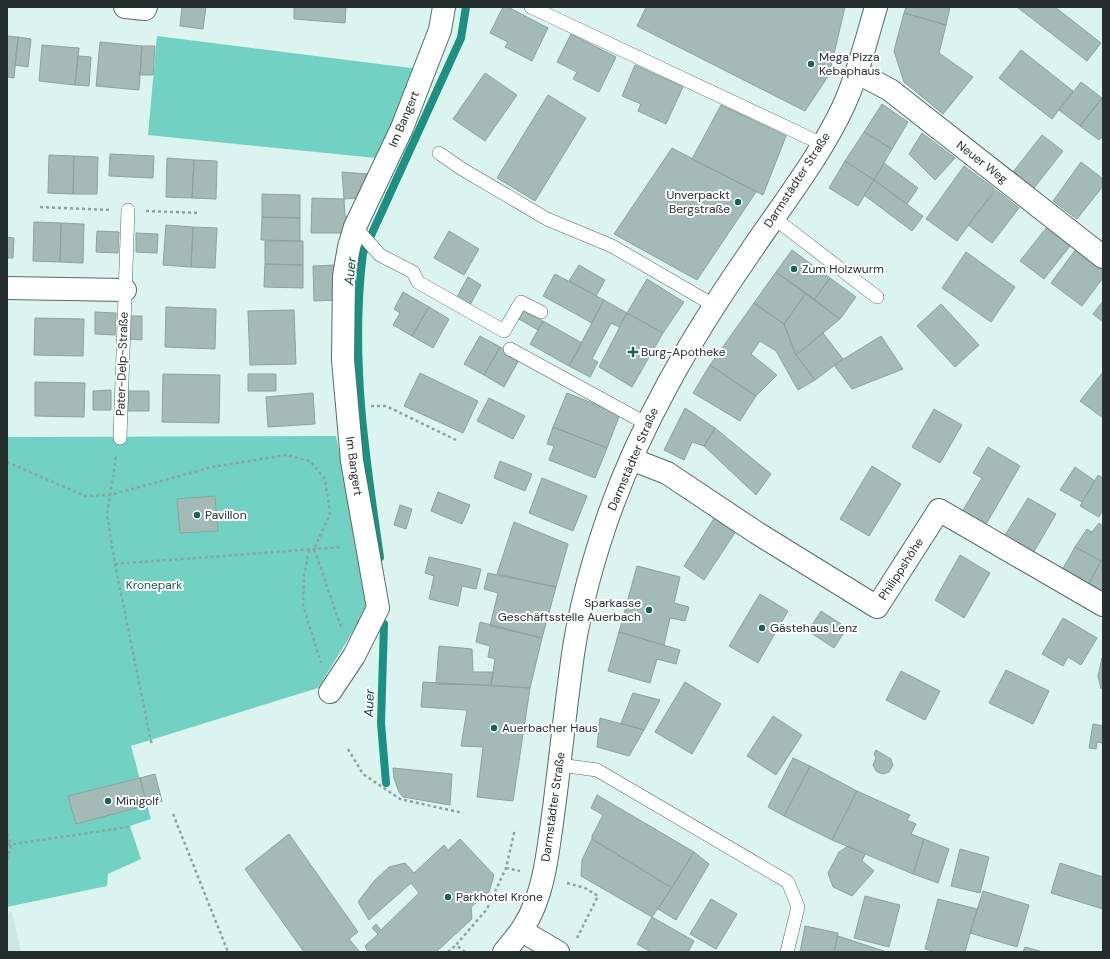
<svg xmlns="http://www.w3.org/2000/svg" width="1110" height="959" viewBox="0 0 1110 959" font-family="'DM Sans',sans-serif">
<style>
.built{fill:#c8e9e2}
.green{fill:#71d2c3}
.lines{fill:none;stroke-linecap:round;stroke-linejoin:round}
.stream{stroke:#1b9083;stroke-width:8}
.building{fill:#a3bab6;stroke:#8ba29d}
.lane-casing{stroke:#566b67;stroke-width:14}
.street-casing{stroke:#566b67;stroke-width:24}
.secondary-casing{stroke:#566b67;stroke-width:24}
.primary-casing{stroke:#566b67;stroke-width:24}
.path{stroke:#8ea19d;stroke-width:2.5;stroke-dasharray:3 3;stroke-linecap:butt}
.lane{stroke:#fff;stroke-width:13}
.street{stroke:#fff;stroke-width:22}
.secondary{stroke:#fff;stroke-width:22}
.primary{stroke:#fff;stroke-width:22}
.poi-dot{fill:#196359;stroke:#fff;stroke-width:1.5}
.labels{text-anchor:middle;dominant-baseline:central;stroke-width:4;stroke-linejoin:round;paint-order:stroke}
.poi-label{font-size:12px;fill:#242e2c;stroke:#fff;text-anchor:start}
.street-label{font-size:12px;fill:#242e2c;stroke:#fff}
.park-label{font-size:12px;fill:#1d574f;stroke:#fff}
.water-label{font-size:13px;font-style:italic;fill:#04463e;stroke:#fff}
</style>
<rect width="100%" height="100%" fill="#dbf4ef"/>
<!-- built -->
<path class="built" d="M12,912L21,952H7V913Z"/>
<!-- green -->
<path class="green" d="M157,36L419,69L376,158L148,135Z
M336,436L371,602L318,688L131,746L151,819L130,826L141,859L108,874L107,886L7,907V437Z"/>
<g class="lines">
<!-- stream -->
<path class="stream" d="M380,557C365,456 350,355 363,253L461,38L466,7
M384,624L381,723L386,783"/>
</g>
<!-- building -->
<path class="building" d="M182,7H206L203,29L180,26Z
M294,7H346L345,23L294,19Z
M503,7H508L548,28L532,61L505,47L508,42L490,33Z
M646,7H845L829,75L805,111L637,26Z
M906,7H950L946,25L904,13Z
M1017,7H1055L1101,43L1087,61Z
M904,13L946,25L939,53L973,77L943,114L904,82L894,51Z
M571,34L616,57L599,92L573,79L577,72L557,62Z
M7,36L18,37L14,78L7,77Z
M18,37L31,39L28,67L15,65Z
M100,42L142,46L139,90L96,86Z
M42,45L79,48L75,85L39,81Z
M142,46H155L153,75H140Z
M1021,50L1073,91L1052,119L999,78Z
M78,56L91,57L89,86L75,85Z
M635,65L683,87L666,124L638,111L641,104L622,96Z
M485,73L517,95L485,141L453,119Z
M1081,82L1102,98L1080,126L1059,110Z
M548,95L586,118L535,201L497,178Z
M1102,98L1103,136L1099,140L1080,126Z
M882,104L908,122L892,149L864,132Z
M721,105L786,136L763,195L692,159Z
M864,132L892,149L874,180L845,161Z
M922,133L955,158L935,180L909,154Z
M1042,135L1063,151L1034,188L1013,172Z
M672,148L756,192L697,280L614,234Z
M110,154L154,156L153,178L109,176Z
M49,155L74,156L73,194L48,193Z
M74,156L98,157L97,194H73Z
M167,158L194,160L192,198L166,197Z
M194,160L217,161L216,199L192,198Z
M845,161L874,180L858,206L829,188Z
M1081,162L1103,179V186L1077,219L1053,201Z
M884,163L918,188L907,204L874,180Z
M964,166L995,189L957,241L926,219Z
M342,172L367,174L358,198L344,199Z
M874,180L923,216L912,231L864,195Z
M996,190L1019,208L992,243L968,225Z
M262,194L300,195V218L262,217Z
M312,198L344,199L345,216L351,217L344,233H311Z
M262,217L300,218V241L261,240Z
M34,222L61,223L60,262L33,261Z
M61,223L84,224L83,263L60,262Z
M166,225L193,227L191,267L163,265Z
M193,227L217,228L215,268L191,267Z
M1047,227L1070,246L1044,279L1020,261Z
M97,231L119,232L118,253L96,252Z
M449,231L479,249L464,275L434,258Z
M136,233L158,234L157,253L136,252Z
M7,237L14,238L13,258H7Z
M265,241H303V265L265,264Z
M1076,249L1103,270V278L1082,306L1051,283Z
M792,250L830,278L814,300L776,272Z
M966,252L1015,287L991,322L942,288Z
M265,264L303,265V288L264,287Z
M336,265L337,300L314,301L313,266Z
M579,265L605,280L596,296L569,281Z
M776,272L806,293L784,324L754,303Z
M555,274L604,300L592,323L543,296Z
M468,277L481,285L470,305L457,297Z
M830,278L856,297L840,319L814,300Z
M647,279L684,302L663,333L627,313Z
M403,292L429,307L412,336L393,325L400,313L394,309Z
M806,293L840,319L796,355L784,324Z
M604,300L627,313L619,327L611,323L592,359L598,362L590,377L569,366Z
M1103,301V322L1093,314Z
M754,303L784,324L796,355L815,380L798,390L776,351L760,341L751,354L777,375L756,396L710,365Z
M941,304L979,345L955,367L917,326Z
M166,307L216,309L215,349L165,347Z
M429,307L449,319L433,348L412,336Z
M521,309L543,321L538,330L517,318Z
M294,310L296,364L250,365L248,311Z
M95,312L116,313L115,335L95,334Z
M627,313L663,333L632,387L599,367Z
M130,316H142V340L129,339Z
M35,318L84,319L83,356L34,355Z
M543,321L582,343L569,366L530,344Z
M823,333L843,359L815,380L796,355Z
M480,336L500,347L484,375L464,364Z
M881,336L903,369L852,389L834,365Z
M500,347L520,358L504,387L484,375Z
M710,365L756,396L740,421L693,393Z
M1103,372V418L1080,401Z
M420,373L478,401L463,433L404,406Z
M163,374L220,375L219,423L162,422Z
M248,374H276V391H248Z
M35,382L85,383L84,417L35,416Z
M111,390V410H93V391Z
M128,391H149V411H128Z
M313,393L315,424L268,427L266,397Z
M567,393L620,414L607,448L553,427Z
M489,398L525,416L513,439L477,421Z
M685,408L715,428L704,446L692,442L684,460L664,450Z
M934,409L962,425L940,463L912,447Z
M553,427L607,448L595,478L549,460L554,446L547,444Z
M715,428L771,474L756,495L704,446Z
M988,447L1020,466L985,526L962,512L982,478L973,473Z
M500,461L532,474L525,491L494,478Z
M872,466L901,484L869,536L840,519Z
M1075,467L1095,481L1082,502L1060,490Z
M1098,475L1103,478V509L1099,517L1080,506Z
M542,478L587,496L573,531L529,513Z
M438,492L470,505L462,524L431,511Z
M215,496L218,531L180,533L177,499Z
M1028,498L1056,514L1032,555L1004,537Z
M400,505L412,509L406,529L394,525Z
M715,517L736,531L704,580L684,566Z
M514,522L568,544L556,587L497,574Z
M1099,523L1103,526V558L1101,561L1075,547L1087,529L1092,532Z
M1075,547L1101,561L1087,587L1061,572Z
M960,555L990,573L964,618L935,600Z
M429,557L481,569L476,589L462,586L458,606L429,599L434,576L425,573Z
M1101,561L1103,563V596L1087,587Z
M637,566L680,577L674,603L689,607L685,621L670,618L664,645L619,632Z
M488,573L556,587L542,638L490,626L498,593L484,589Z
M760,594L788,611L758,663L729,646Z
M821,611L847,628L834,648L808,631Z
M1063,618L1097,638L1081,665L1068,657L1063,666L1042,654Z
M480,622L542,638L530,688L491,685L495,659L488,657L490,646L476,642Z
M619,632L680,650L676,664L657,659L650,683L608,671Z
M439,646L472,649L473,672H493L491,685L436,684Z
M1102,658L1103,688L1101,689L1098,676Z
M1006,670L1049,691L1033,724L989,703Z
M901,671L940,691L925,720L886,700Z
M423,682L530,688L513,801L477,797L483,747L461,746L467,710L421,707Z
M685,682L721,704L692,754L655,732Z
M633,693L660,700L644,730L621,723Z
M773,716L802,735L776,775L747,756Z
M600,718L644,730L629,756L597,747Z
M1093,724L1103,726V743L1097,742L1096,749L1089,748Z
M876,750L891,759L893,765L889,772L882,774L876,771L873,765L876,758L874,754Z
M793,758L810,766L784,816L768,807Z
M810,766L857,791L832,840L784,816Z
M393,768L452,774L450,805L403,797L399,792L394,778Z
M155,774L162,801L147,805L140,778Z
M140,778L147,805L76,824L68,796Z
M857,791L910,815L907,820L916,824L911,834L924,839L913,874L832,840Z
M597,795L694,852L672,888L592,839V836L603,815L591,808Z
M289,834L358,932L349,939L360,952H304L245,869Z
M460,839L494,875L489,892L471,907L472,919L436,952H368L365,946L378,934L372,928L376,924L381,930L419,893L411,883L369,920L358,902L374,881L389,867L405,863L414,873L444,845L448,850Z
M592,839L672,888L652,917L581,876L582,860Z
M924,839L949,849L938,883L913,874Z
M848,846L865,854L862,861L874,871L852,896L833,887L828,873L839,852Z
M960,849L989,857L980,893L951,886Z
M694,852L709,864L676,920L658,909Z
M1060,863L1103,877V909L1051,893Z
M983,891L1029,905L1017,947L970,933Z
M865,896L900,905L889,947L854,938Z
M711,899L737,914L716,949L690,934Z
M938,899L977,909L965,952H936L925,949Z
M652,917L694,941L688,952H651L637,944Z
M805,926L838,933L834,952H800Z
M838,936L887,952H834Z
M1025,947L1043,952H1023Z"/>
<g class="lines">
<!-- lane casing -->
<g class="lane-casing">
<path id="lane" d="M531,7L822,144
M439,153L462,169L547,219L612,246L715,306
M774,218L877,297
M355,227L380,255L413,272L418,282L504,331L521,302L541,312
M510,349L647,424
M120,438L128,210
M560,765L597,770L788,882L798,907L787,952"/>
</g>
<!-- street casing -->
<g class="street-casing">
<path id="street" d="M125,7L145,9L146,7
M858,73L890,90L1103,257
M7,288L125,290
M631,459L667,473L757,533L877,607L939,510L1103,605
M330,692L354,656L378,608L352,461L343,360L344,276L349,247L355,227L402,128L440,30L444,7"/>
</g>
<!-- secondary casing -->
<g class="secondary-casing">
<path id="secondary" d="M522,931L558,952"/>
</g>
<!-- primary casing -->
<g class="primary-casing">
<path id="primary" d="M504,952C517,937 528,923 535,904C545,879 548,850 552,823C559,772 564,720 571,669C577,619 590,570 606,523C639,426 691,338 749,254C781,206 820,157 844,105C858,74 866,41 876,7"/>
</g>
<!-- path -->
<path class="path" d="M40,207L110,210
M146,211L200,213
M371,406H386L456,440
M116,457L107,515L115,564L152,746
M7,462L85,496L110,495L212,467L286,455L310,461L325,479L330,514L314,549L341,627
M309,550L304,575L303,605L321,663
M115,564L342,547
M348,749L363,774L400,799L463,813
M173,814L228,952
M7,834L11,846L7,860
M7,845L129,827
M506,868L520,871
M567,883L585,888L598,896L577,938
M448,952L456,945
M465,952L456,945L487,909L506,868L515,829"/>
<!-- lane -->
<use href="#lane" class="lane"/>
<!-- street -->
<use href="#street" class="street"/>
<!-- secondary -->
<use href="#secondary" class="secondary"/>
<!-- primary -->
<use href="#primary" class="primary"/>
</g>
<!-- markers -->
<g class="poi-dot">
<circle cx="811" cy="64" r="4"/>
<circle cx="738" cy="202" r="4"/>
<circle cx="794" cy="269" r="4"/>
<path d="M631 346h4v4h4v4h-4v4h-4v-4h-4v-4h4z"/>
<circle cx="197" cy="515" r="4"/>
<circle cx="649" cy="610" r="4"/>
<circle cx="762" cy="628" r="4"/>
<circle cx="494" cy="728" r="4"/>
<circle cx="108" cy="801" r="4"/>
<circle cx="448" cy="897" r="4"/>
</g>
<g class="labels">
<!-- poi labels -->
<g class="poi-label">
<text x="819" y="57">Mega Pizza<tspan x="819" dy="14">Kebaphaus</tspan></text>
<text x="730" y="195" text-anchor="end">Unverpackt<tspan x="730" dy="14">Bergstraße</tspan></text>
<text x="802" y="269">Zum Holzwurm</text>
<text x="641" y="352">Burg-Apotheke</text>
<text x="205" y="515">Pavillon</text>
<text x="641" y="603" text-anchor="end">Sparkasse<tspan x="641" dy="14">Geschäftsstelle Auerbach</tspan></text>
<text x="770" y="628">Gästehaus Lenz</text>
<text x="502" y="728">Auerbacher Haus</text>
<text x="116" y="801">Minigolf</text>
<text x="456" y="897">Parkhotel Krone</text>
</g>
<!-- street labels -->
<g class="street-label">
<text transform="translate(404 119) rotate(-67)">Im Bangert</text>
<text transform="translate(982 162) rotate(38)">Neuer Weg</text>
<text transform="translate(797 180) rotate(-57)">Darmstädter Straße</text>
<text transform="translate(122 364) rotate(-88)">Pater-Delp-Straße</text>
<text transform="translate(633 459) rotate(-67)">Darmstädter Straße</text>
<text transform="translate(354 466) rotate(82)">Im Bangert</text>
<text transform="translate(901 569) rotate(-57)">Philippshöhe</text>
<text transform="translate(553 807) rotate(-82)">Darmstädter Straße</text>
</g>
<!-- park labels -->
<g class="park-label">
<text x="154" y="585">Kronepark</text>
</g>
<!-- water labels -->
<g class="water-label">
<text transform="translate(350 271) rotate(-84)">Auer</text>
<text transform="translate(369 703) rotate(-88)">Auer</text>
</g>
</g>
<!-- border -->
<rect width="1110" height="959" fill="none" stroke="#242e2c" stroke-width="16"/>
</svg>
